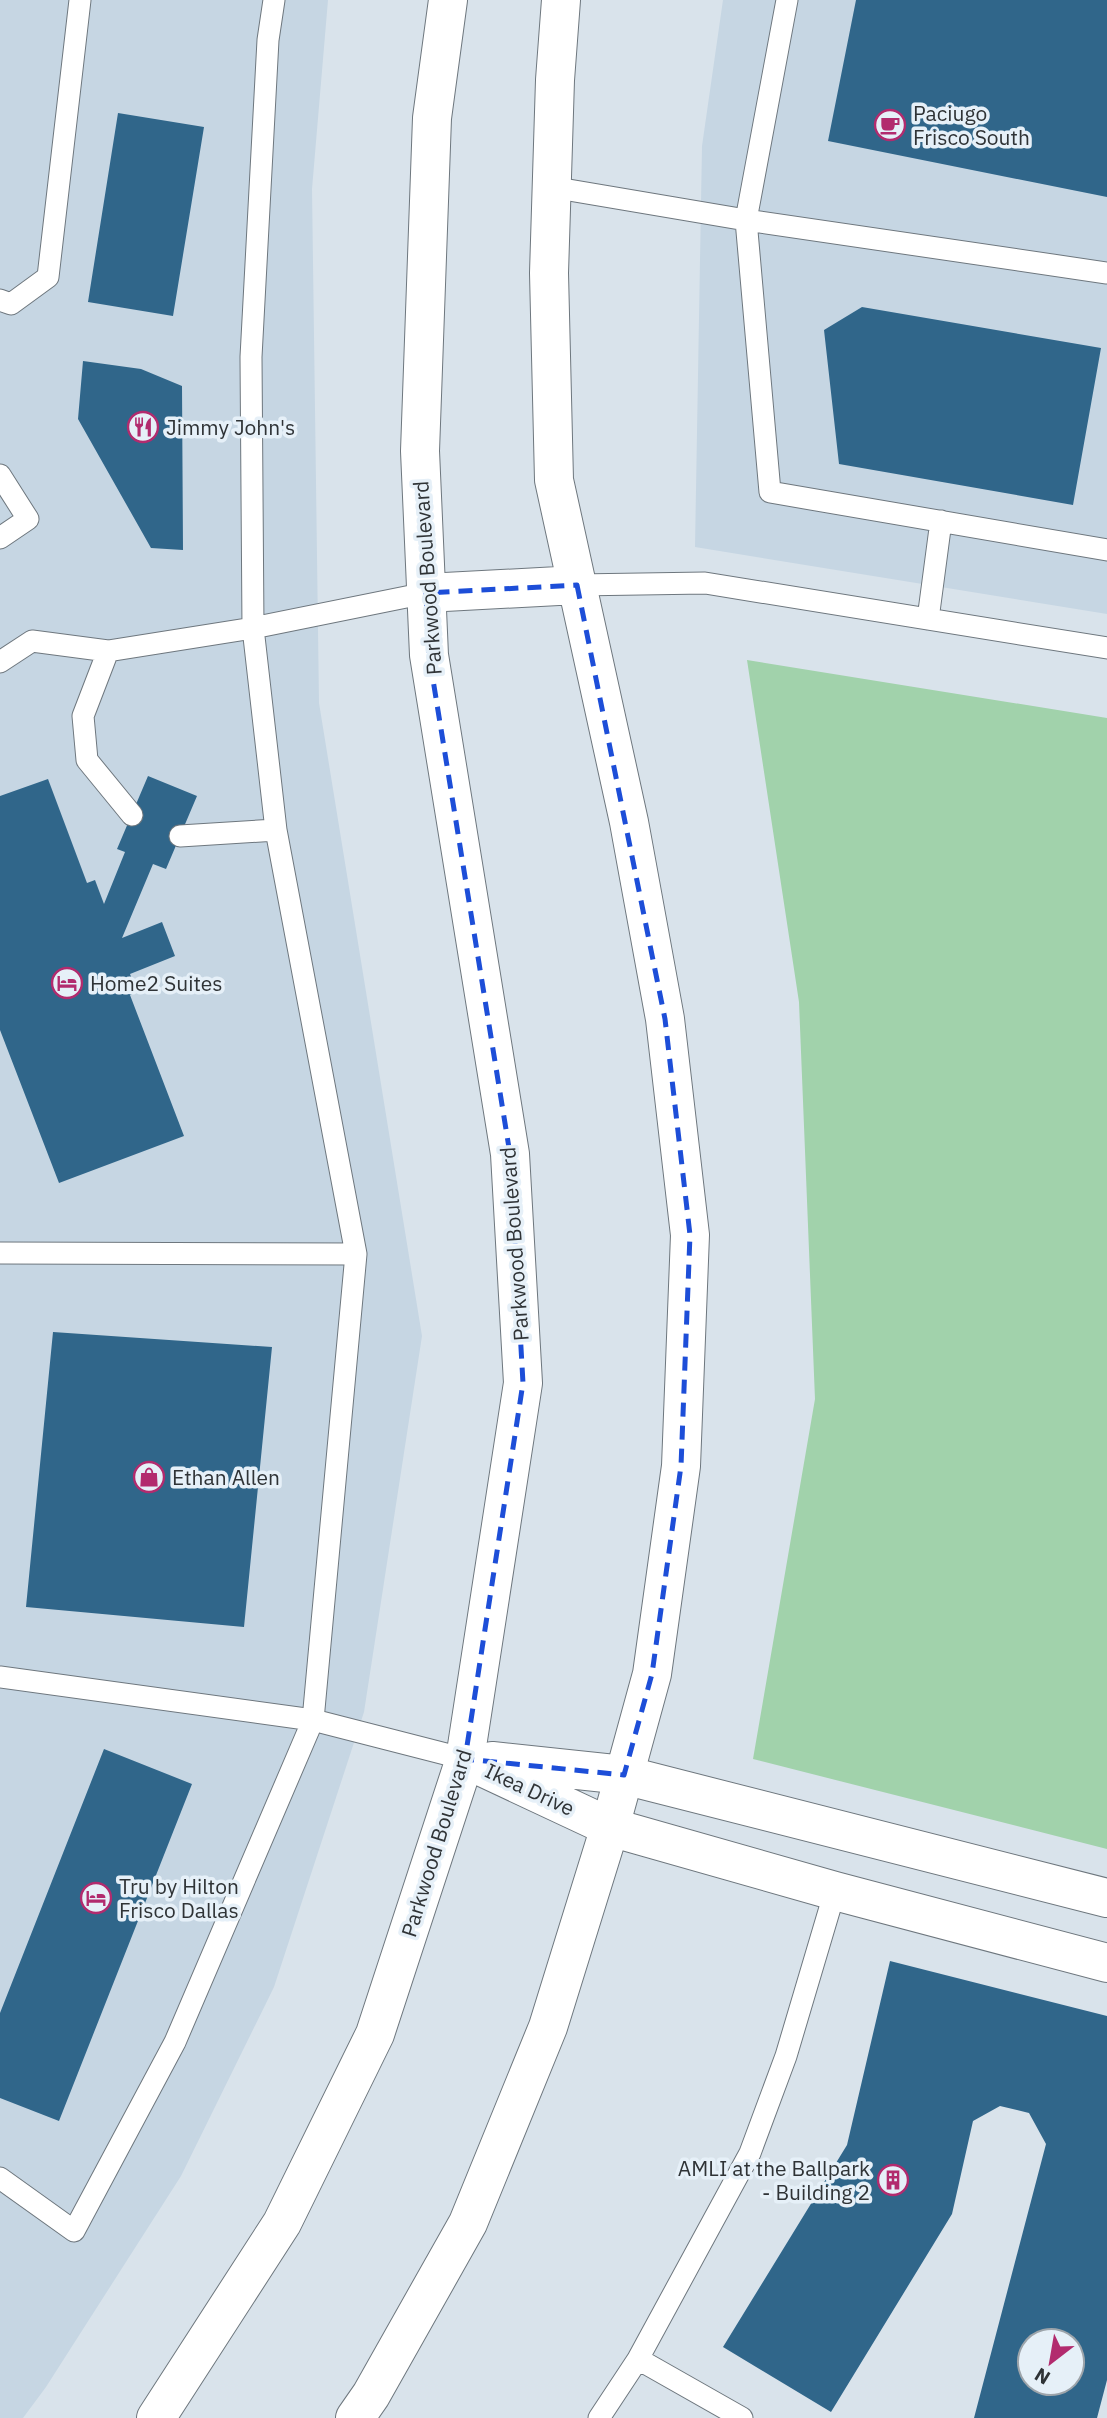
<svg xmlns="http://www.w3.org/2000/svg" width="1107" height="2418" viewBox="0 0 1107 2418" font-family="'IBM Plex Sans',sans-serif">
<style>
.built{fill:#c6d6e3}
.green{fill:#a1d2ab}
.building{fill:#30668a;fill-rule:evenodd}
.lines{fill:none;stroke-linecap:round;stroke-linejoin:round}
.service-casing{stroke:#6e777e;stroke-width:23}
.tertiary-casing{stroke:#6e777e;stroke-width:40}
.secondary-casing{stroke:#6e777e;stroke-width:40}
.service{stroke:#fff;stroke-width:21}
.tertiary{stroke:#fff;stroke-width:38}
.secondary{stroke:#fff;stroke-width:38}
.marked{fill:none;stroke:#1d4ed8;stroke-width:5;stroke-dasharray:14 9;stroke-linejoin:round}
.labels{text-anchor:middle;dominant-baseline:central;stroke-width:7;stroke-linejoin:round;paint-order:stroke}
.poi-label{font-size:21px;fill:#2f3336;stroke:#e6f0f8;text-anchor:start}
.street-label{font-size:21px;fill:#2f3336;stroke:#e6f0f8}
</style>
<rect width="100%" height="100%" fill="#d9e3eb"/>
<!-- built -->
<path class="built" d="M0,0H328L312,189L319,703L422,1336L364,1712L274,1987L181,2176L46,2387L23,2418H0Z
M723,0H1107V614L695,547L702,146Z"/>
<!-- green -->
<path class="green" d="M747,660L1107,718V1849L753,1759L815,1399L799,1002Z"/>
<!-- building -->
<path class="building" d="M856,0H1107V197L828,141Z
M118,113L204,127L173,316L88,302Z
M862,307L1101,348L1073,505L839,464L824,330Z
M83,361L141,369L182,386L183,550L151,548L78,419Z
M148,776L197,796L166,869L153,864L122,938L162,922L175,956L130,974L137,992L130,995L184,1136L59,1183L0,1030V796L48,779L87,883L95,880L104,904L125,852L117,849Z
M53,1332L272,1347L244,1627L26,1607Z
M104,1749L192,1784L59,2121L0,2098V2013Z
M890,1961L1107,2016V2380L1097,2418H974L1046,2144L1029,2113L1000,2106L973,2121L952,2214L831,2412L723,2347L847,2145ZM1030,2341H1072V2383H1030Z"/>
<g class="lines">
<!-- service casing -->
<g class="service-casing">
<path id="service" d="M787,0L746,220L770,492L1107,550
M551,187L746,220L1107,273
M0,300L11,304L48,277L80,0
M0,475L28,519L0,538
M577,585L705,583L1107,648
M928,619L941,521
M108,651L83,716L87,760L132,815
M0,662L32,641L108,651L253,628L426,593
M180,836L276,830
M0,1253L356,1254
M0,1677L313,1720L465,1759
M0,2178L74,2231L175,2042L313,1720L356,1254L276,830L253,628L251,357L268,40L274,0
M638,2359L742,2418
M599,2418L638,2359L750,2153L786,2056L835,1891"/>
</g>
<!-- tertiary casing -->
<g class="tertiary-casing">
<path id="tertiary" d="M465,1759L610,1827L835,1891L1107,1963
M492,1761L624,1775L1107,1898"/>
</g>
<!-- secondary casing -->
<g class="secondary-casing">
<path id="secondary" d="M426,593L577,585
M156,2418L282,2223L375,2034L465,1759L523,1383L510,1154L429,655L420,451L432,118L448,0
M355,2418L371,2395L468,2223L548,2027L610,1827L652,1674L681,1466L690,1235L665,1019L629,822L554,480L549,273L555,80L561,0"/>
</g>
<!-- service -->
<use href="#service" class="service"/>
<!-- tertiary -->
<use href="#tertiary" class="tertiary"/>
<!-- secondary -->
<use href="#secondary" class="secondary"/>
</g>
<!-- marked area -->
<path class="marked" d="M577,585L665,1019L690,1235L681,1466L652,1674L624,1775L465,1759L523,1383L510,1154L429,655L426,593Z"/>
<!-- icons -->
<defs>
<g id="cafe-ring" transform="scale(1.575)"><circle r="9.5" fill="#e6f0f8" stroke="#b22b6e" stroke-width="1.5"/><path d="M-5.5-4.5H6V0H3Q3 3.5 0 3.5H-2.5Q-5.5 3.5-5.5 0ZM3-3.2v2h1.7v-2ZM-6 4.5H4V6H-6Z" fill="#b22b6e"/></g>
<g id="restaurant-ring" transform="scale(1.575)"><circle r="9.5" fill="#e6f0f8" stroke="#b22b6e" stroke-width="1.5"/><path d="M-5-6h1v4h1v-4h1v4h1v-4h1v5L-1.5 .5V6h-2V.5L-5-1ZM5-6V6H3V1.5H1.5Q1.5-4 5-6Z" fill="#b22b6e"/></g>
<g id="hotel-ring" transform="scale(1.575)"><circle r="9.5" fill="#e6f0f8" stroke="#b22b6e" stroke-width="1.5"/><path d="M-6-4.5h1.5V1H6V5H4.5V3h-9V5H-6ZM-4 0a1.8 1.8 0 1 1 3.6 0ZM.5 0V-2.5h3Q6-2.5 6 0Z" fill="#b22b6e"/></g>
<g id="shop-ring" transform="scale(1.575)"><circle r="9.5" fill="#e6f0f8" stroke="#b22b6e" stroke-width="1.5"/><path d="M-5-2.5h2.3a2.7 3.5 0 0 1 5.4 0H5L5.5 6h-11ZM-1.5-2.5h3a1.5 2.3 0 0 0-3 0Z" fill="#b22b6e"/></g>
<g id="building-ring" transform="scale(1.575)"><circle r="9.5" fill="#e6f0f8" stroke="#b22b6e" stroke-width="1.5"/><path d="M-4-6H4V6H1V3H-1V6H-4ZM-2.5-4.3h1.7v1.8h-1.7ZM.8-4.3h1.7v1.8H.8ZM-2.5-1h1.7V.8h-1.7ZM.8-1h1.7V.8H.8Z" fill="#b22b6e"/></g>
</defs>
<g fill-rule="evenodd">
<use href="#cafe-ring" x="890" y="125"/>
<use href="#restaurant-ring" x="143" y="427"/>
<use href="#hotel-ring" x="67" y="983"/>
<use href="#shop-ring" x="149" y="1477"/>
<use href="#hotel-ring" x="96" y="1898"/>
<use href="#building-ring" x="893" y="2180"/>
</g>
<g class="labels">
<!-- poi labels -->
<g class="poi-label">
<text x="913" y="113">Paciugo<tspan x="913" dy="24">Frisco South</tspan></text>
<text x="166" y="427">Jimmy John's</text>
<text x="90" y="983">Home2 Suites</text>
<text x="172" y="1477">Ethan Allen</text>
<text x="119" y="1886">Tru by Hilton<tspan x="119" dy="24">Frisco Dallas</tspan></text>
<text x="870" y="2168" text-anchor="end">AMLI at the Ballpark<tspan x="870" dy="24">- Building 2</tspan></text>
</g>
<!-- street labels -->
<g class="street-label">
<text transform="translate(427 578) rotate(-94)">Parkwood Boulevard</text>
<text transform="translate(514 1244) rotate(-94)">Parkwood Boulevard</text>
<text transform="translate(530 1789) rotate(25)">Ikea Drive</text>
<text transform="translate(436 1843) rotate(-73)">Parkwood Boulevard</text>
</g>
</g>
<!-- north arrow -->
<g transform="translate(1051 2362) rotate(211)"><circle r="33" fill="#e6f0f8" stroke="#9da4aa" stroke-width="2"/>
<path d="M0-5L12 26L0 18L-12 26Z" fill="#b22b6e"/>
<text y="-10" font-size="19" font-weight="bold" text-anchor="middle" fill="#2f3336">N</text>
</g>
</svg>
